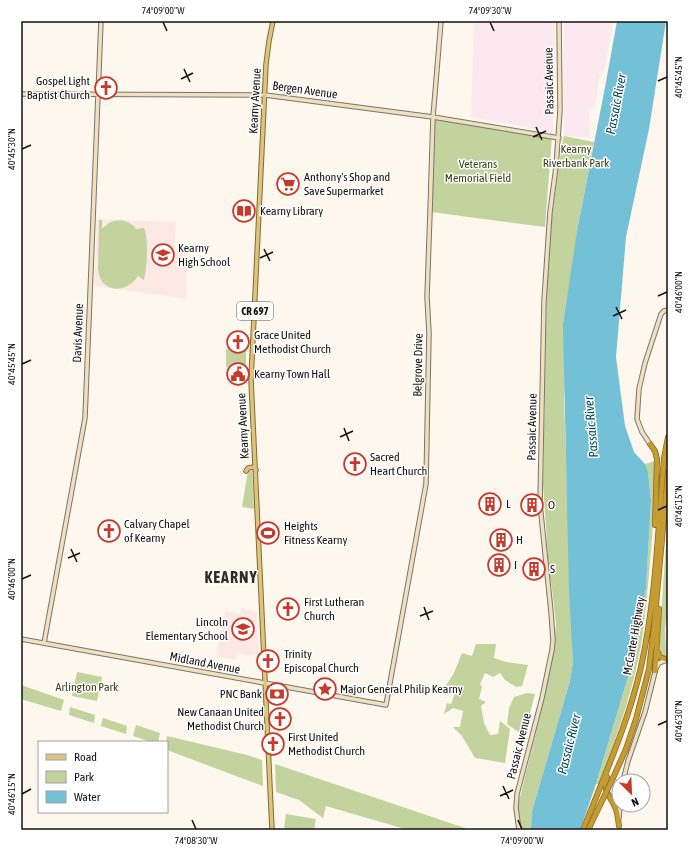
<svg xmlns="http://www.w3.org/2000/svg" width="689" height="851" viewBox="0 0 689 851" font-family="'Asap Condensed',sans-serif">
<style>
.commercial{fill:#fce8ef}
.education{fill:#fde9e3}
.green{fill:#c2d39d}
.water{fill:#73c0d7}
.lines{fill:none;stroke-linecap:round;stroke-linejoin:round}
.secondary-casing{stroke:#7a746b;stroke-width:5.5}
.primary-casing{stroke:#876b25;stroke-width:5.5}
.highway-casing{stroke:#876b25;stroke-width:6}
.secondary{stroke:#eee1c2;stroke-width:3.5}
.primary{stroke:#dcc484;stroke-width:3.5}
.highway{stroke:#c59c32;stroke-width:4.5}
.highway-bridge-casing{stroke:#876b25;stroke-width:6;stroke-linecap:butt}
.highway-bridge{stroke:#c59c32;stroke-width:4.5}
.ticks{fill:none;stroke:#14110e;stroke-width:1.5}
.labels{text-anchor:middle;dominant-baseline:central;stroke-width:3;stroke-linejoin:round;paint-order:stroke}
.shield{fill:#fff;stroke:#5a5856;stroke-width:1}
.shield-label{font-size:11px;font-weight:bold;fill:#14110e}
.poi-label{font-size:12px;fill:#14110e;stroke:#fff;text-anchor:start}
.street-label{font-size:12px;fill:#14110e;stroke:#fff}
.park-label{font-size:12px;fill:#374216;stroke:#fff}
.water-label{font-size:13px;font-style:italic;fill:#004959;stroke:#fff}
.district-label{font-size:16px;font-weight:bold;letter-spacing:1px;fill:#302b23;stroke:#fff}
.neatline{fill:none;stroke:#14110e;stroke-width:1.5}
.ticks-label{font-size:10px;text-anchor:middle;fill:#14110e}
</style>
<rect width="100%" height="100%" fill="#fef7ed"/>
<!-- commercial -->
<path class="commercial" d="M474,21H555L553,132L471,117Z
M564,21H613L605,68L599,78L595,107L589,110L590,137L564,136Z"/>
<!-- education -->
<path class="education" d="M97,219L176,222L175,250H187L186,299L94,286Z
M241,608L257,612L259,654L248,656L237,653L235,660L216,656L225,611L240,614Z"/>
<!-- green -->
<path class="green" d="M433,116L552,136L545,227L431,212Z
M564,136L594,142L577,231L564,397L573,662L570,681L532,811L531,830H521L517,809L543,704L554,650L556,624L552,589L549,572L543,484L547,282L550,230L562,144Z
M99,220H102V229C112,218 126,217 136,229L144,228C149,240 147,267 144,280L138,276C126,295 100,293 98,269Z
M226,349L246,350V366L226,367Z
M654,461C655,502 652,544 648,585C645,613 643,641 636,669C627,708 613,746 600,784H596L633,660L646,588L651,500L648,472L645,464Z
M248,471H252L254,509L242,507Z
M668,513V608L665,629L666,657L663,656L659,647Z
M476,644H496L494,658L506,662L528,665L522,686L516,687L505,680L500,673L493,677L485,673L480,684L482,687L479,699L486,702L481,706L484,723L490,735L498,734L500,721L510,729L505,763L475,758L462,736L453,727H460L463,711L453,708L444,714L447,703L451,704L456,690L445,687L454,673L462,653L472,656Z
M77,672L102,677L97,701L72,696Z
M21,685L64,700L61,711L21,699Z
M527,693L535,694L524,736L507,724L509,708L514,697Z
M70,707L95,715L94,723L69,715Z
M103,718L127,726L126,734L101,726Z
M136,725L160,733L158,742H151L133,736Z
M167,736L247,755L262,760L263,786L167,750V742H166Z
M275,764L465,828L468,830H408L326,806L323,818L299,800L276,792Z
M286,814L316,819L314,830H294L284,828Z"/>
<!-- water -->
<path class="water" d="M617,21H666L649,129L626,237L616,357L625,426L634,452L645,464L648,472L651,500L646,588L633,660L596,784L580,830H531L532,811L570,681L573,662L569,592L563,325L577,231L606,82Z"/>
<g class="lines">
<!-- secondary casing -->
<g class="secondary-casing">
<path id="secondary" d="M21,94L265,95L433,117L559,138
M650,444L642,432L637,419L639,389L645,363L661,314L664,311L668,310
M21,639L386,705L426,484L429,333L427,297L430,212L433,117L441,21
M44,643L85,418L101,21
M623,781L628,761L645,712L656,668L659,663L667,660
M619,818L620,805
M519,830L516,808L517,794L542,698L552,650L553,640L551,612L540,504L544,301L550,212L556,167L560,110L559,21"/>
</g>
<!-- primary casing -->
<g class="primary-casing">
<path id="primary" d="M246,471L248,468L254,467L256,470
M272,830L251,380L266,64L269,41L273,21"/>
</g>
<!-- highway casing -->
<g class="highway-casing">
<path id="highway" d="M650,444L655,451L657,459L655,525
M658,652L660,657L668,660
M655,671L659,609
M607,777C603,793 610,795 615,807C618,813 618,820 619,826
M613,778L626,749L636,719L649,669L654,627L668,473
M610,797L613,799L619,797
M583,830C604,776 628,724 641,667C656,599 658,528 664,458L668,437"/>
</g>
<!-- secondary -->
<use href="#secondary" class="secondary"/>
<!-- primary -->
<use href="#primary" class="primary"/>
<!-- highway -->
<use href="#highway" class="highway"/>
<!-- highway-bridge casing -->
<g class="highway-bridge-casing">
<path id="highway-bridge" d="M588,830L613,778"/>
</g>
<!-- highway-bridge -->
<use href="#highway-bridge" class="highway-bridge"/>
</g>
<!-- ticks -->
<path class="ticks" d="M163,22L167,31M490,22L494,31M184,69L190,82M181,79L193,73M658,81L667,77M536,127L542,140M533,137L546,131M22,149L31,145M264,249L270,261M260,258L273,252M658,296L667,292M616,307L622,319M613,316L626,310M22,364L31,360M344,428L349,441M340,437L353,431M658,510L667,506M71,549L77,562M68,558L80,553M22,579L31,575M424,607L429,620M420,616L433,611M658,725L667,721M503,786L509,799M22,794L31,789M500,796L513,790M192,820L196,829M518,820L522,829"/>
<!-- icons -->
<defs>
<g id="church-ring" transform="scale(1.15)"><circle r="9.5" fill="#fff" stroke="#c73a29" stroke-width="1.5"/><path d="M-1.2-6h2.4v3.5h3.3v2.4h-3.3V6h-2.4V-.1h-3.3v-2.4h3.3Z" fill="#c73a29"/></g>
<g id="supermarket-ring" transform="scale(1.15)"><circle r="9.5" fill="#fff" stroke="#c73a29" stroke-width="1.5"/><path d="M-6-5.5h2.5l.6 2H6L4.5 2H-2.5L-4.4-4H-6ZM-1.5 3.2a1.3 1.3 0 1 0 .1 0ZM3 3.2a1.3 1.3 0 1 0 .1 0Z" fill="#c73a29"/></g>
<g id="library-ring" transform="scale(1.15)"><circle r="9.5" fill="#fff" stroke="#c73a29" stroke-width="1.5"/><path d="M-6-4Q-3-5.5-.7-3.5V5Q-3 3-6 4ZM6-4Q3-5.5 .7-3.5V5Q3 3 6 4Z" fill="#c73a29"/></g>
<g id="school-ring" transform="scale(1.15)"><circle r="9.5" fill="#fff" stroke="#c73a29" stroke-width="1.5"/><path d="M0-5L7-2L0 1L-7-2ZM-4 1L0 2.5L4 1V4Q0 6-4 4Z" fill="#c73a29"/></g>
<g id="civic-ring" transform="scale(1.15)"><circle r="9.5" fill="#fff" stroke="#c73a29" stroke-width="1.5"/><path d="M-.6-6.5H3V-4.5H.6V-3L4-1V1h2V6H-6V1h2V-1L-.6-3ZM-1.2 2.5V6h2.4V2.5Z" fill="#c73a29"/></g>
<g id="building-ring" transform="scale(1.15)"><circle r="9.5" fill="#fff" stroke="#c73a29" stroke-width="1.5"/><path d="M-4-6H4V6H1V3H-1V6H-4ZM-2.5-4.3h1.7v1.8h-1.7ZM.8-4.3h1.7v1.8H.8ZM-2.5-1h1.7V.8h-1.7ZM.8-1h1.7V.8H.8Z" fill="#c73a29"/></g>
<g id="stadium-ring" transform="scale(1.15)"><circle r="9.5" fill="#fff" stroke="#c73a29" stroke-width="1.5"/><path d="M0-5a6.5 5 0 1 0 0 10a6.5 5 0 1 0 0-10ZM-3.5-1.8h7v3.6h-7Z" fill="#c73a29"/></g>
<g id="sight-ring" transform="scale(1.15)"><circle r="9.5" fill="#fff" stroke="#c73a29" stroke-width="1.5"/><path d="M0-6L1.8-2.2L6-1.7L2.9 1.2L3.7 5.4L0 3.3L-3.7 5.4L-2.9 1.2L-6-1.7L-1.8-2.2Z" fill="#c73a29"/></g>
<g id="bank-ring" transform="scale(1.15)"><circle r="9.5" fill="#fff" stroke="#c73a29" stroke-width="1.5"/><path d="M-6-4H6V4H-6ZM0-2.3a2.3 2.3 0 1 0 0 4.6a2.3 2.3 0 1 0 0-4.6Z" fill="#c73a29"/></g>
</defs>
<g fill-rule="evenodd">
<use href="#church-ring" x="106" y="88"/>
<use href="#supermarket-ring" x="288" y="184"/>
<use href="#library-ring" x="244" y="211"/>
<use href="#school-ring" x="163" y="255"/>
<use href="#church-ring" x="238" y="342"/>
<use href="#civic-ring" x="238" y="374"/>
<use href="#church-ring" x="355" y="464"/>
<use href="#building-ring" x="490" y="504"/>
<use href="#building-ring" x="532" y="505"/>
<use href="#church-ring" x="109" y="531"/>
<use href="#stadium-ring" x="268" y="533"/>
<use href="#building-ring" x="501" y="540"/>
<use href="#building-ring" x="499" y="565"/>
<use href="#building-ring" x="534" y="569"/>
<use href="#church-ring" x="288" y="609"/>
<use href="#school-ring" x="243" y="629"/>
<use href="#church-ring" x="268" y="661"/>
<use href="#sight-ring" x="325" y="689"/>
<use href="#bank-ring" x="277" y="694"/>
<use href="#church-ring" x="280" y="719"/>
<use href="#church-ring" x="273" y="744"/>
</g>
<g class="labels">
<!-- shield labels -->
<rect class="shield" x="237" y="302" width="36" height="18" rx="3"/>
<g class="shield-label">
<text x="255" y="311">CR 697</text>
</g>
<!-- poi labels -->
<g class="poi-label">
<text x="90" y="81" text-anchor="end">Gospel Light<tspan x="90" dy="14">Baptist Church</tspan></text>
<text x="304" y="177">Anthony's Shop and<tspan x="304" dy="14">Save Supermarket</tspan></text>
<text x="260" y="211">Kearny Library</text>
<text x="178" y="248">Kearny<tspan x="178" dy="14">High School</tspan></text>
<text x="254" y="335">Grace United<tspan x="254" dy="14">Methodist Church</tspan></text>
<text x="254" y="374">Kearny Town Hall</text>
<text x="370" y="457">Sacred<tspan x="370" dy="14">Heart Church</tspan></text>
<text x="506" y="504">L</text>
<text x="548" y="505">O</text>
<text x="124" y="524">Calvary Chapel<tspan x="124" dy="14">of Kearny</tspan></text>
<text x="284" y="526">Heights<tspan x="284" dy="14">Fitness Kearny</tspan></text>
<text x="516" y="540">H</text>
<text x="514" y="565">I</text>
<text x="550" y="569">S</text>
<text x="304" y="602">First Lutheran<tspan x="304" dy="14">Church</tspan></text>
<text x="228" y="622" text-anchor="end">Lincoln<tspan x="228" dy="14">Elementary School</tspan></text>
<text x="284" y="654">Trinity<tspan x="284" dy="14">Episcopal Church</tspan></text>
<text x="340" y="689">Major General Philip Kearny</text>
<text x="262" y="694" text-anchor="end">PNC Bank</text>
<text x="264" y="712" text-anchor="end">New Canaan United<tspan x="264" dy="14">Methodist Church</tspan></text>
<text x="288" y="737">First United<tspan x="288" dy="14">Methodist Church</tspan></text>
</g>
<!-- street labels -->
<g class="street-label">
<text transform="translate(549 81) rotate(-91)">Passaic Avenue</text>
<text transform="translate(305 90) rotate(8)">Bergen Avenue</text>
<text transform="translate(255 101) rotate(-87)">Kearny Avenue</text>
<text transform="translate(78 333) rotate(-88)">Davis Avenue</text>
<text transform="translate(418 365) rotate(-89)">Belgrove Drive</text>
<text transform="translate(243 426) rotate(-93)">Kearny Avenue</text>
<text transform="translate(532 427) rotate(-89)">Passaic Avenue</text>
<text transform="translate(634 636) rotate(-80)">McCarter Highway</text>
<text transform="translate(205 663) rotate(11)">Midland Avenue</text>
<text transform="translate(519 746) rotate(-76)">Passaic Avenue</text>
</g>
<!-- park labels -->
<g class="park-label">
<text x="576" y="149">Kearny<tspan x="576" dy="14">Riverbank Park</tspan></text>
<text x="478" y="164">Veterans<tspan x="478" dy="14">Memorial Field</tspan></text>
<text x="87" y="687">Arlington Park</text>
</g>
<!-- water labels -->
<g class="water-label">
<text transform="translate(616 104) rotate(-79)">Passaic River</text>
<text transform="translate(591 427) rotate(-95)">Passaic River</text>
<text transform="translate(569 744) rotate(-76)">Passaic River</text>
</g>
<!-- district labels -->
<g class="district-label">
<text x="231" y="577">KEARNY</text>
</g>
</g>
<!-- border -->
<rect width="689" height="851" fill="none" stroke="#ffffff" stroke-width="44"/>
<!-- legend -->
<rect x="38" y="741" width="130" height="72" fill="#ffffff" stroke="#a1a09f"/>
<rect x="46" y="754" width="20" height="6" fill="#dcc484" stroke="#a1a09f"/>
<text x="74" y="761" font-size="12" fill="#14110e">Road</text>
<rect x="46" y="771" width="20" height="12" fill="#c2d39d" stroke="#a1a09f"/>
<text x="74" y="781" font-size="12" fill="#14110e">Park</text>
<rect x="46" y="791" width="20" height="12" fill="#73c0d7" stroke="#a1a09f"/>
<text x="74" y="801" font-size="12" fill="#14110e">Water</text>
<!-- north arrow -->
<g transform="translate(631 793) rotate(156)"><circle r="19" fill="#ffffff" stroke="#a1a09f"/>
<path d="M0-3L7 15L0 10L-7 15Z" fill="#c73a29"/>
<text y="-6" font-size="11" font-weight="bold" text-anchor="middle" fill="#14110e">N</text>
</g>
<rect x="22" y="22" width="645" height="807" class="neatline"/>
<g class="ticks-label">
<text x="163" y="14">74°09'00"W</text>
<text x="490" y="14">74°09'30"W</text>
<text transform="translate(678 77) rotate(-90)" y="4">40°45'45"N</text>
<text transform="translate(11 149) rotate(-90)" y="4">40°45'30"N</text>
<text transform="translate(678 292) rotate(-90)" y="4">40°46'00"N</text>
<text transform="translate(11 364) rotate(-90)" y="4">40°45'45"N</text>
<text transform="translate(678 506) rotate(-90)" y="4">40°46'15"N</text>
<text transform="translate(11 579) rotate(-90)" y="4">40°46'00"N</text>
<text transform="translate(678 721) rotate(-90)" y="4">40°46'30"N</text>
<text transform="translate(11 794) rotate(-90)" y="4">40°46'15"N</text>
<text x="196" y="844">74°08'30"W</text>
<text x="522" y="844">74°09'00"W</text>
</g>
</svg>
